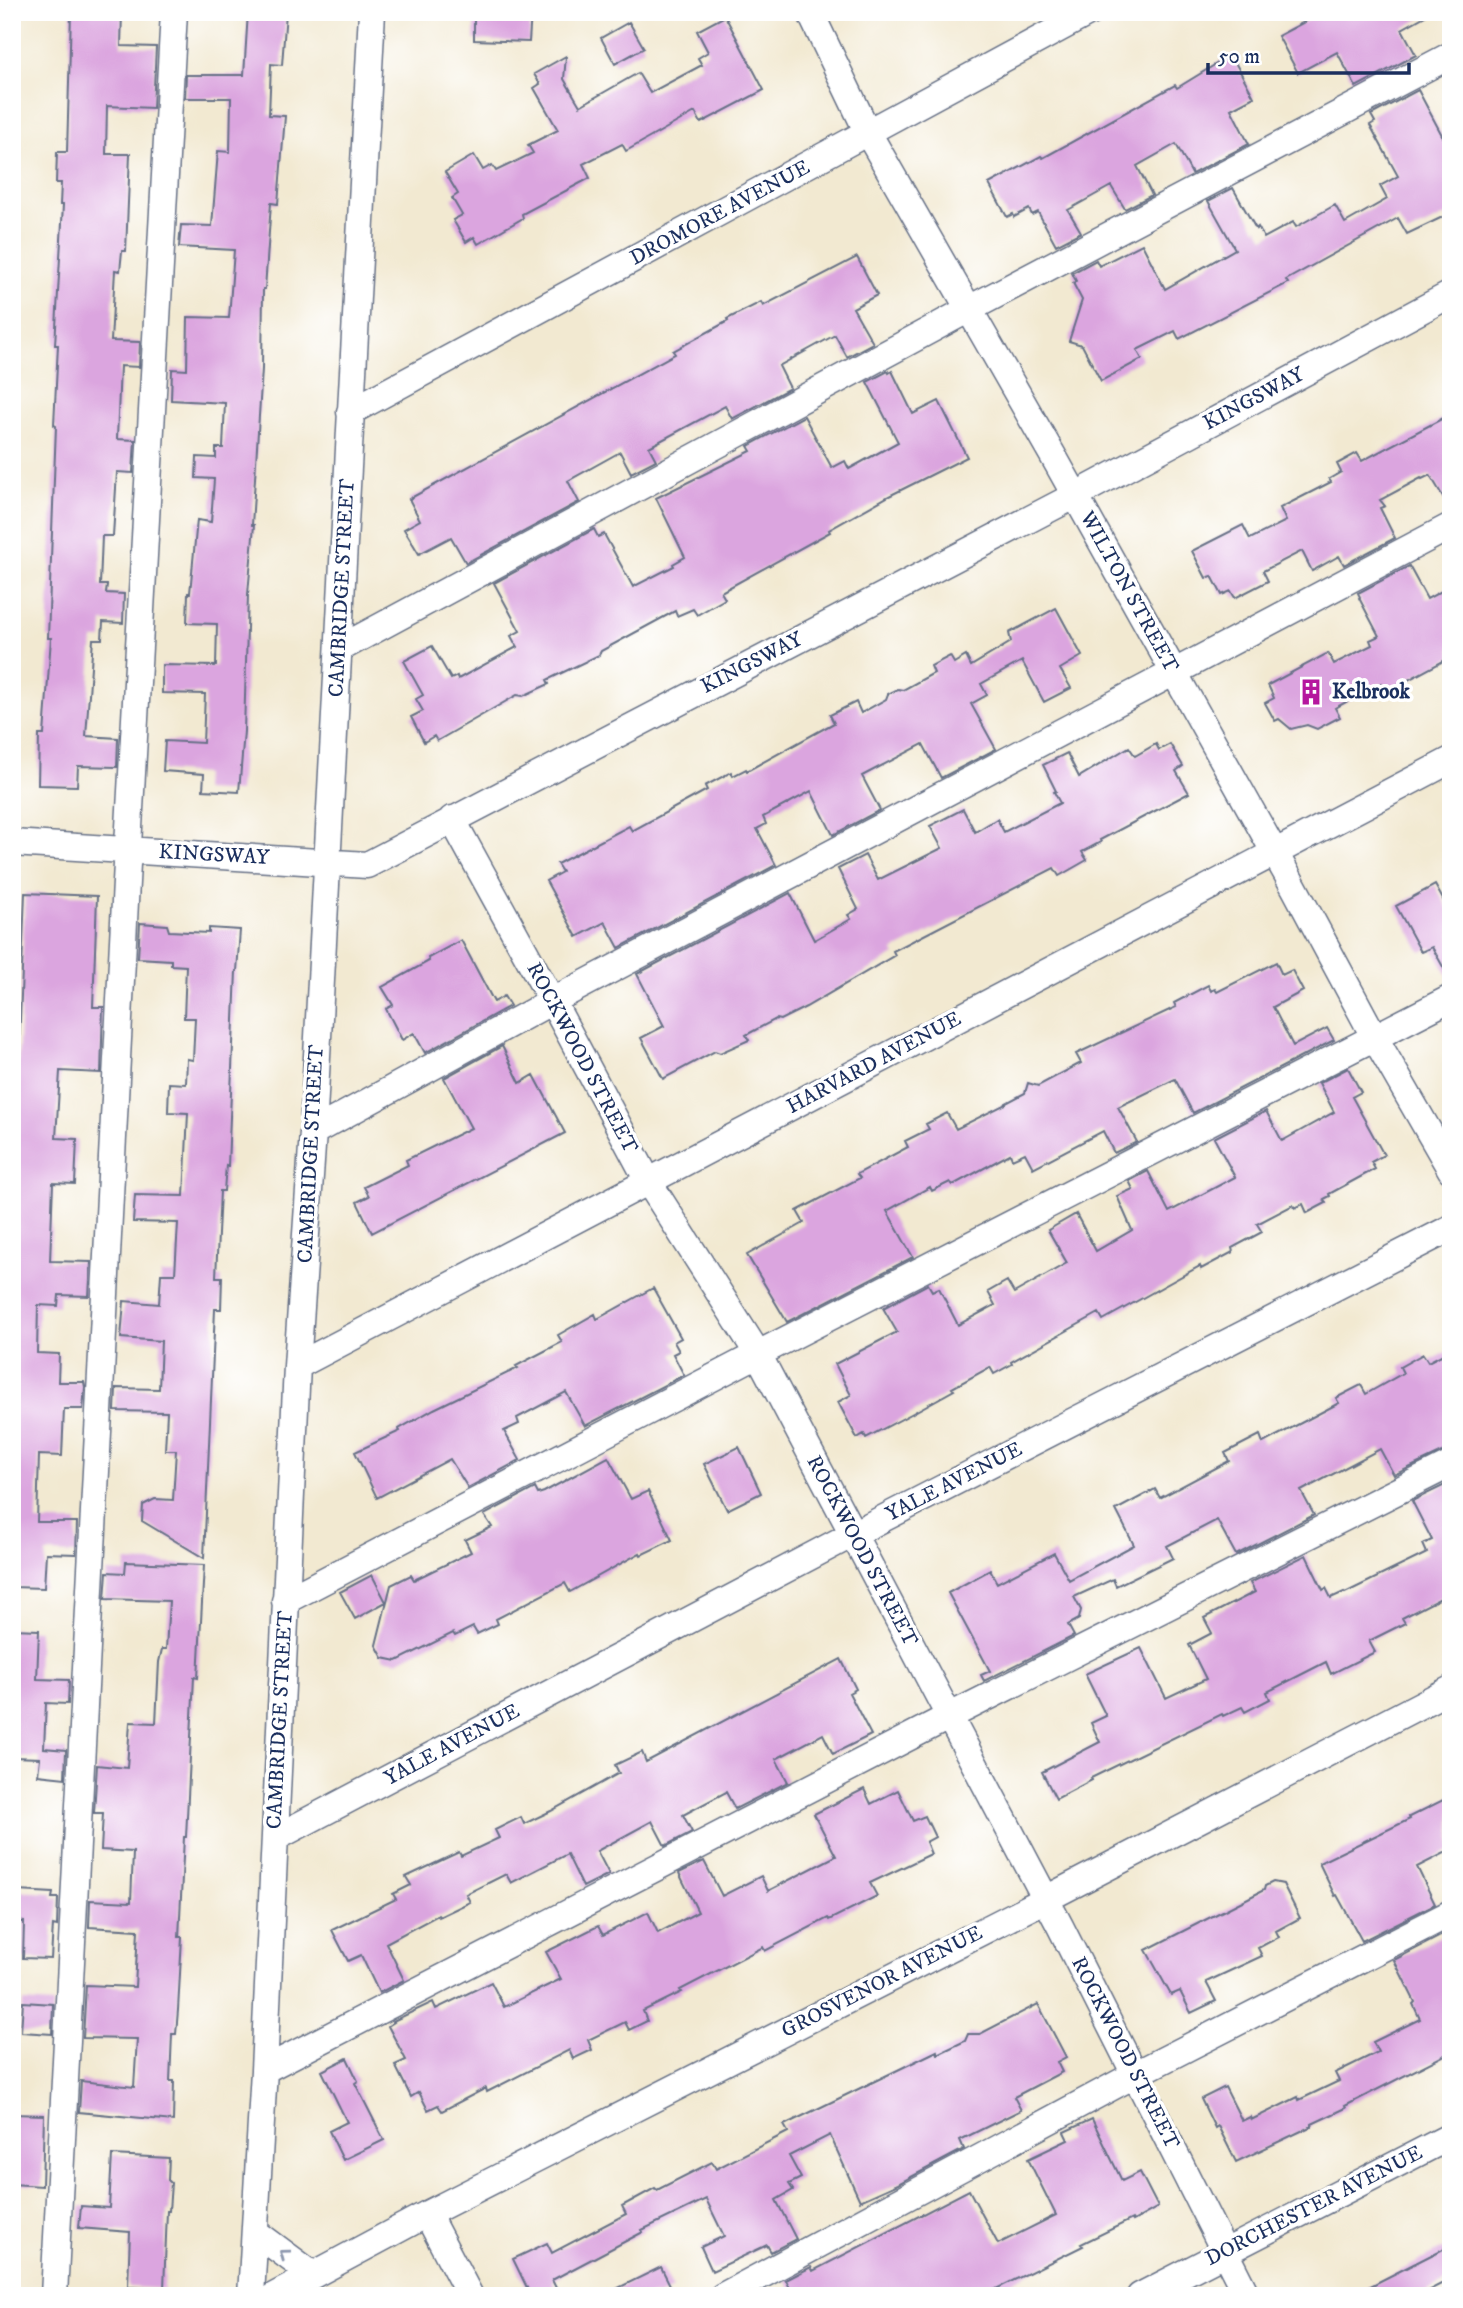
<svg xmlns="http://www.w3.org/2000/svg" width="1463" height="2308" viewBox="0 0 1463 2308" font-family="'IM FELL DW Pica',serif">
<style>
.building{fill:#dba5df}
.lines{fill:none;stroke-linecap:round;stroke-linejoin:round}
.minor-casing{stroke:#667086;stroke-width:29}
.minor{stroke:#fff;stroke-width:26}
.oneway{stroke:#8d97ae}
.labels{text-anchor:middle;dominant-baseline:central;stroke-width:7;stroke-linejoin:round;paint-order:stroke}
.street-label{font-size:21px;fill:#1b2f5e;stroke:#fff}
.poi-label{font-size:21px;font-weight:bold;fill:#1b2f5e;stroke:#fff;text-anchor:start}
</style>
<rect width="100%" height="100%" fill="#fff"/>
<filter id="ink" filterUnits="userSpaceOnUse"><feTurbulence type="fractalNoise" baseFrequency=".0143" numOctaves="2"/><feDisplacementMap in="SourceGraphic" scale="14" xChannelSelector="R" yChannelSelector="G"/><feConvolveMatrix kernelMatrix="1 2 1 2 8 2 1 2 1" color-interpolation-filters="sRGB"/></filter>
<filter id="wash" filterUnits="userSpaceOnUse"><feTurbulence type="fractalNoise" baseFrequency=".00686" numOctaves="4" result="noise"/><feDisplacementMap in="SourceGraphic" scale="28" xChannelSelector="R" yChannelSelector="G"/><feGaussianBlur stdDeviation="1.57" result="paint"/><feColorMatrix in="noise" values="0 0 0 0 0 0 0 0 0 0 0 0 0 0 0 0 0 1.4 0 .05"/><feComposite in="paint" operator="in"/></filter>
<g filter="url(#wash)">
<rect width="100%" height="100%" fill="#f2e9d1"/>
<g id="blocks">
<!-- building -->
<path class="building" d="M71,12H122L121,46L156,47L153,108L107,106L106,154H130L126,251H122L120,271L115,270L111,341L140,342L139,367L120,366L117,439L135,440L133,473L117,472L113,536H102L100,585H107L106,593L124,594L123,623L103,622L102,639H93L86,736L118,738L117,767L78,766L77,786L38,785L39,735H44L51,638H48L56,426L54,425L58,345H55L63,205H60L61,183H56L57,152H67Z
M248,12H286L282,65L271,64L269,115L285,116L278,204L271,203L265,289H263L262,369L252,525H254L248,594L244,731L239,792L203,790L204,774L163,771L165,741L203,743L205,694L162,693V665L216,666L217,624L187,623L188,593H190L197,520L211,522L214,479L196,478L197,457L216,458V448H223L225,403L171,400L172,369L187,370L188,317L229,318L234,250L179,247L181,225L212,226L218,151L230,152L231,98H185L186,75H244Z
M474,12H531L529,42L474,40Z
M1323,12H1432L1402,29L1416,55L1356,87L1337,52L1298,73L1278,36Z
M725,16L764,90L701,123L695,112L626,151L622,144L583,164L590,178L522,214L523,218L478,244L474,237L466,242L453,220L462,215L452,198L458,194L445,172L474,155L483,170L492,165L496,171L533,153L528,145L558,130L534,88L540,84L534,74L566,56L564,79L580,106L638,73L650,93L702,65L698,58L708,52L697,31Z
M629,22L644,48L615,64L601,38Z
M1231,55L1254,97L1231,109L1249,144L1192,174L1176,144L1137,166L1152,195L1125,209L1111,186L1068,210L1081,232L1056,245L1038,212L1032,215L1029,209L1014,217L1013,214L1007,217L989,184L1041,156L1043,158L1175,85L1177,88Z
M1418,90L1451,152V213L1407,234L1398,218L1286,280L1288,283L1179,339L1175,331L1137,350L1142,359L1101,381L1082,345L1069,341L1082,300L1073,283L1076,281L1072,273L1096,260L1099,266L1142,244L1165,289L1235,249L1208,201L1233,188L1256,229L1258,227L1264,238L1293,222L1296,227L1335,205L1345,223L1387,199L1380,186L1398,176L1370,125L1375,122L1371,115Z
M857,257L877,295L853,308L873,343L847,357L835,335L779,366L790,388L732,419L725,406L649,447L656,460L631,473L620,452L568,481L579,502L466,563L451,537L419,554L404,529L420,520L409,499L675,354L673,351L728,321L727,319L761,302L763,306Z
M888,371L889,373L892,371L913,414L939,401L967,457L889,496L829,530L830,532L721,592L725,599L697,615L693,609L677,616L675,611L601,651L599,655L547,680L549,684L523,696L517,695L437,741L434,736L424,742L411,717L423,711L416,699L423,695L404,661L432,646L451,679L457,676L458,679L517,647L511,636L520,631L494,583L594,529L598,537L604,534L633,587L674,566L673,564L685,557L656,498L751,451L748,446L804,416L832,468L845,461L849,469L898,442L867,382Z
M1451,414V510L1430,475L1422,479L1421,478L1380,500L1385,506L1380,508L1395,538L1344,565L1339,556L1312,571L1302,551L1263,571L1268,581L1235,598L1231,591L1222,595L1212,576L1206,578L1192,551L1243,525L1250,539L1286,521L1280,508L1331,482L1329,479L1341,472L1337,464L1357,453L1362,461Z
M1409,566L1427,599L1451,586V657L1386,692L1381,683L1335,708L1340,717L1317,729L1307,725L1291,729L1279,719L1275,721L1265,703L1274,698L1268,685L1328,653L1334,664L1372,645L1370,640L1379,636L1359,598L1360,597L1358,593Z
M1056,608L1082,656L1060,669L1071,688L1044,702L1022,661L981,684L987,695L971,704L996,749L941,778L923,744L862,776L880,810L833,835L811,791L763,817L766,824L757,829L776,865L619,948L605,922L577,937L546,881L562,872L557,864L629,826L632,831L707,790L705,786L731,772L733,776L746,769L747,771L834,723L830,715L856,702L861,713L886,699L888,694L898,689L903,690L934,673L931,666L950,656L954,663L966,656L971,666L1011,642L1009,633Z
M1156,744L1159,750L1170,744L1183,766L1176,771L1189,793L1100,840L1101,842L1082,852L1087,860L1059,876L1054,868L893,951L895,955L806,1007L780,1020L776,1019L746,1035L749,1040L720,1053L715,1051L663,1079L641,1038L664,1026L637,974L790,893L814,940L851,919L848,915L858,909L838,869L865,855L878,880L942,848L930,826L963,809L975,832L997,819L1004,832L1060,803L1054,792L1056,791L1043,765L1067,753L1079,777L1129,747L1135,756Z
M1435,885L1451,914V981L1432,947L1421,952L1396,906Z
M25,893L97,896L93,1007H103L101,1073L60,1071L56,1138L77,1139L75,1184L53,1183L50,1261L91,1262L89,1296L59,1295L58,1306L38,1305L37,1353L59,1354L58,1382H84L85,1387L83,1409H64L62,1456L39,1455L37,1522H77L76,1554L46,1553L44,1588L12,1587V1207L14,1166H12V1138L19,1046Z
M140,923L167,925L169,931L209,933V928L240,930L237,971H236L228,1166L226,1165L224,1191H220L216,1277H222L221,1309H215L204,1558L142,1521L143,1505L155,1499L173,1500L176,1450H165L167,1412L115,1411L116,1388L159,1389L161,1341L121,1338L124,1301L159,1304L161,1274H175L178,1223L133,1222L135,1195L184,1196L188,1113L168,1112L169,1083L186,1084L187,1059L193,1060L195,1018H184L186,966L171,965V960L138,958Z
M461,940L494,1002L504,996L510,1006L425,1053L414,1033L402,1040L386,1009L393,1005L382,987L429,961L428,958Z
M1276,962L1282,975L1292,970L1303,991L1273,1007L1293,1046L1327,1028L1334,1040L1193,1113L1175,1079L1118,1107L1137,1142L1114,1153L1103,1131L1033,1168L1025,1153L1012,1159L1010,1154L953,1185L950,1182L932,1191L930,1187L887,1211L913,1257L787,1322L747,1255L804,1223L797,1211L860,1178L857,1174L908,1147L905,1141L929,1129L926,1124L947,1113L956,1129L1006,1104V1103L1025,1093L1028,1083L1038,1086L1081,1063L1076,1054L1176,1007L1174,1003L1208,985L1211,991L1215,989L1217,992Z
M502,1046L520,1083L534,1075L565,1133L372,1233L357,1202L369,1196L364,1187L408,1165L406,1160L471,1128L444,1078Z
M1348,1068L1361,1092L1352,1097L1384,1155L1371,1162L1375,1169L1329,1194L1330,1196L1324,1199L1326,1203L1307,1213L1303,1204L1295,1208L1293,1205L1257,1224L1262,1232L1232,1248L1233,1252L1201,1269L1200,1266L1103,1320L1099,1313L1011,1362L1012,1364L994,1374L990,1367L952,1388L954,1390L911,1414L866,1438L864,1434L857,1438L838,1402L851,1395L835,1364L897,1332L883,1308L928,1284L932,1291L939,1288L958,1325L995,1305L988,1292L1007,1281L1014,1293L1067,1263L1048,1230L1076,1214L1096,1251L1132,1230L1117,1196L1133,1189L1129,1181L1148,1171L1169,1212L1235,1177L1214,1138L1266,1111L1282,1141L1334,1112L1319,1083Z
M653,1288L681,1338L674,1342L679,1351L673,1354L684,1375L585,1426L566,1392L517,1418L519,1424L504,1431L520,1460L468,1488L450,1459L377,1498L355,1452L400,1431L399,1429L434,1409L518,1368L516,1366L562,1342L558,1335L595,1314L597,1319Z
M1451,1350V1448L1394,1475L1380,1449L1301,1491L1314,1515L1236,1555L1217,1520L1167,1546L1173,1558L1116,1586L1113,1579L1074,1597L1081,1610L1079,1619L1068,1625L1074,1636L984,1681L981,1675L990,1671L948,1593L990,1570L997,1583L1054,1553L1069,1580L1134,1545L1116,1510L1155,1489L1160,1498L1229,1461L1225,1453L1260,1435L1263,1443L1339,1403L1336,1398L1361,1385L1366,1394L1403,1373L1400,1367L1423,1354L1428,1362Z
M739,1447L761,1493L727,1510L704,1464Z
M608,1457L631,1499L648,1491L672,1540L641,1555L640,1553L570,1592L565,1583L496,1619L498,1624L477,1634L473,1627L455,1636L453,1633L397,1661L383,1658L376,1645L391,1585L411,1575L414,1580L471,1552L465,1540L492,1527L484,1515L535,1488L538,1494L544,1492Z
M1451,1482V1593L1402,1618L1405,1623L1369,1641L1375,1652L1331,1674L1326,1662L1267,1692L1270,1699L1245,1712L1242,1707L1223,1716L1222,1714L1091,1778L1092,1780L1056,1799L1042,1772L1100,1742L1091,1723L1106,1716L1085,1674L1141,1648L1166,1698L1206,1679L1189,1645L1212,1633L1204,1618L1255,1592L1250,1583L1306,1555L1323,1590L1326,1588L1331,1598L1344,1592L1345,1593L1427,1553L1423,1544L1432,1540L1412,1501Z
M126,1562L204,1565L198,1678L194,1677L186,1837H184L179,1937H182L178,2010L176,2034H172L170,2081H174L173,2121L79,2112L81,2081L134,2087L137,2039L83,2038L86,1985L135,1987L138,1930L89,1927L90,1900L131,1902L133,1852L101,1850L103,1813H94L97,1765L127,1768L130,1722L156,1723L159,1662L162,1649H166L169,1601L105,1599L107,1572L125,1573Z
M372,1575L386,1602L355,1619L340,1592Z
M12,1629L39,1630L37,1679L69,1680L68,1704L46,1703L44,1748L66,1750L65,1778L38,1775L40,1758L12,1757Z
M841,1659L856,1689L849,1693L871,1735L833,1754L823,1734L776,1759L788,1782L735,1809L726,1792L683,1815L692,1832L665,1846L652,1821L597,1851L609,1874L583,1887L567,1854L511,1883L506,1874L466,1894L470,1902L439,1917L438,1915L386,1943L404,1980L379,1993L361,1955L348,1961L332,1930L396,1899L393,1894L411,1885L406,1877L459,1852L461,1856L499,1838L495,1830L521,1817L524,1824L551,1811L619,1773L615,1765L642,1752L646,1762Z
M864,1789L871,1804L898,1790L913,1821L925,1816L935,1837L926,1842L931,1854L870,1883L877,1896L829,1920L828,1918L765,1951L763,1947L680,1990L682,1992L643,2011L647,2021L629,2030L625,2022L588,2040L592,2050L573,2059L569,2050L487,2092L486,2088L442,2111L438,2105L428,2110L419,2092L411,2097L395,2065L406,2060L388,2026L394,2022L393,2021L433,2002L436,2009L491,1982L504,2007L561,1979L546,1952L598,1926L603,1935L648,1912L658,1933L698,1912L679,1873L704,1861L722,1896L761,1876L768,1891L836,1856L814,1814Z
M1451,1796V1850L1417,1867L1435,1904L1362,1941L1337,1895L1335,1896L1319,1863L1410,1819L1409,1817Z
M1273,1882L1283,1884L1300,1918L1276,1931L1279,1937L1258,1948L1262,1956L1206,1982L1216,2001L1191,2013L1180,1991L1171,1995L1146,1950L1264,1890L1265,1886Z
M18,1891L53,1893L52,1898H58L57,1926L53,1925L51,1959L23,1958L24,1922L16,1921Z
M1448,1932L1451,1938V2052L1345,2106L1346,2108L1312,2124V2126L1236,2162L1218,2126L1215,2128L1201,2099L1225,2087L1242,2121L1250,2117L1251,2120L1298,2097L1299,2100L1339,2081L1335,2073L1378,2052L1373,2042L1420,2019L1413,2004L1415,2002L1394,1960Z
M23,2002L53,2004L52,2034L21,2032Z
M1038,2004L1066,2057L1057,2062L1062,2072L1014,2097L1021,2110L960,2140L964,2149L898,2184L860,2201L830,2135L789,2156L801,2178L789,2184L793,2190L776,2200L796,2239L771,2252L767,2245L712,2271L701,2247L724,2236L706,2199L642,2230L643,2232L552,2280L560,2296H531L513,2259L547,2243L552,2253L626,2214L622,2206L655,2188L657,2190L712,2162L716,2169L788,2132L784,2125L937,2051L938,2054L965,2041L968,2034H980Z
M347,2058L358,2081L355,2083L384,2140L343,2160L329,2131L347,2122L322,2071Z
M12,2114L44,2115L42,2186L12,2184L14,2148H12Z
M1092,2119L1122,2181L1140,2172L1158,2207L1133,2221L1132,2219L1081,2244L1083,2246L982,2296H794L786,2280L811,2267L813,2271L969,2190L998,2244L1056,2215L1028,2159L1068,2140L1064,2132Z
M112,2155L169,2158L168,2180L171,2183L169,2211H167L164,2289L128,2287L130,2232L79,2228L81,2206L109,2208Z
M1451,2245V2279L1418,2296H1351Z
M661,2267L672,2289L659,2296H602Z"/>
</g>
</g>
<g filter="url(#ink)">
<use href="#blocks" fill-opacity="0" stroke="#667086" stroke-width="2"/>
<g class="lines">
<!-- minor casing -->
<g class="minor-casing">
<path id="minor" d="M810,12L868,133L1056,461L1294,887L1375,1038L1451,1170
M350,412L1090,12
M339,649L971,308L1451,55
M452,819L552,1001L648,1181L758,1354L1060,1926L1247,2296
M12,843L367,865L1076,495L1451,294
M313,1132L552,1001L1451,526
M297,1366L1451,760
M285,1601L758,1354L1451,998
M275,1838L853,1534L1451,1228
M264,2070L950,1716L1451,1464
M427,2214L470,2296
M255,2232L313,2275
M54,2296L126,882L174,12
M251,2296L264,2070L297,1366L313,1132L372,12
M274,2296L427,2214L1046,1899L1451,1689
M723,2296L1136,2074L1451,1913
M1140,2296L1451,2136"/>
</g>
<!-- minor -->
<use href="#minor" class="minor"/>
</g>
<!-- one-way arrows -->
<defs><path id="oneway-chevron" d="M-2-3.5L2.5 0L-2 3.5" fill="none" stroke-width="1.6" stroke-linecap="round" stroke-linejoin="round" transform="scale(1.75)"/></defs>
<use class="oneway" href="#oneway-chevron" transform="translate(284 2254) rotate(-144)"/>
</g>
<!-- icons -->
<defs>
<g id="building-bare" transform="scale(2.1)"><path d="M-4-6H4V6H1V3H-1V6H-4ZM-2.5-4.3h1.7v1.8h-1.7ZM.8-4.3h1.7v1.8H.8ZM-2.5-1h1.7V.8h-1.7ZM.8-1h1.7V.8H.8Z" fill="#b5179e" stroke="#fff" stroke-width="2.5" paint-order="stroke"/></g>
</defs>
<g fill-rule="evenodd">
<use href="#building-bare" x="1311" y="692"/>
</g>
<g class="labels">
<!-- street labels -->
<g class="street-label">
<text transform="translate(720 213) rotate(-28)">DROMORE AVENUE</text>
<text transform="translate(1254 399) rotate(-28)">KINGSWAY</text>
<text transform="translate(342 588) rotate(-87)">CAMBRIDGE STREET</text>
<text transform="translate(1129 592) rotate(61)">WILTON STREET</text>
<text transform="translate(752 663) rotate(-27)">KINGSWAY</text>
<text transform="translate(214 855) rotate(3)">KINGSWAY</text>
<text transform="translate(582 1058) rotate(62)">ROCKWOOD STREET</text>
<text transform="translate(874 1063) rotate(-28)">HARVARD AVENUE</text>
<text transform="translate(311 1154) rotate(-87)">CAMBRIDGE STREET</text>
<text transform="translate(954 1482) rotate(-27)">YALE AVENUE</text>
<text transform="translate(862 1551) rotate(62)">ROCKWOOD STREET</text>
<text transform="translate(280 1720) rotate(-87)">CAMBRIDGE STREET</text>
<text transform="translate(452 1745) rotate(-28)">YALE AVENUE</text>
<text transform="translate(882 1982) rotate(-27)">GROSVENOR AVENUE</text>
<text transform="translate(1125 2053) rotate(63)">ROCKWOOD STREET</text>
<text transform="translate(1314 2206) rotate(-27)">DORCHESTER AVENUE</text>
</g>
<!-- poi labels -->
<g class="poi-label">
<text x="1332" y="692">Kelbrook</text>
</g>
</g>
<!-- margin -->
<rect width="1463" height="2308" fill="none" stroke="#fff" stroke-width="42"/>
<!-- scale -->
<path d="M1208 63v10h201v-10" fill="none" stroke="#1b2f5e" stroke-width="3.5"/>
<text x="1218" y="63" font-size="21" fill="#1b2f5e" stroke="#ffffff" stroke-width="5" paint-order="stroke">50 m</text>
</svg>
